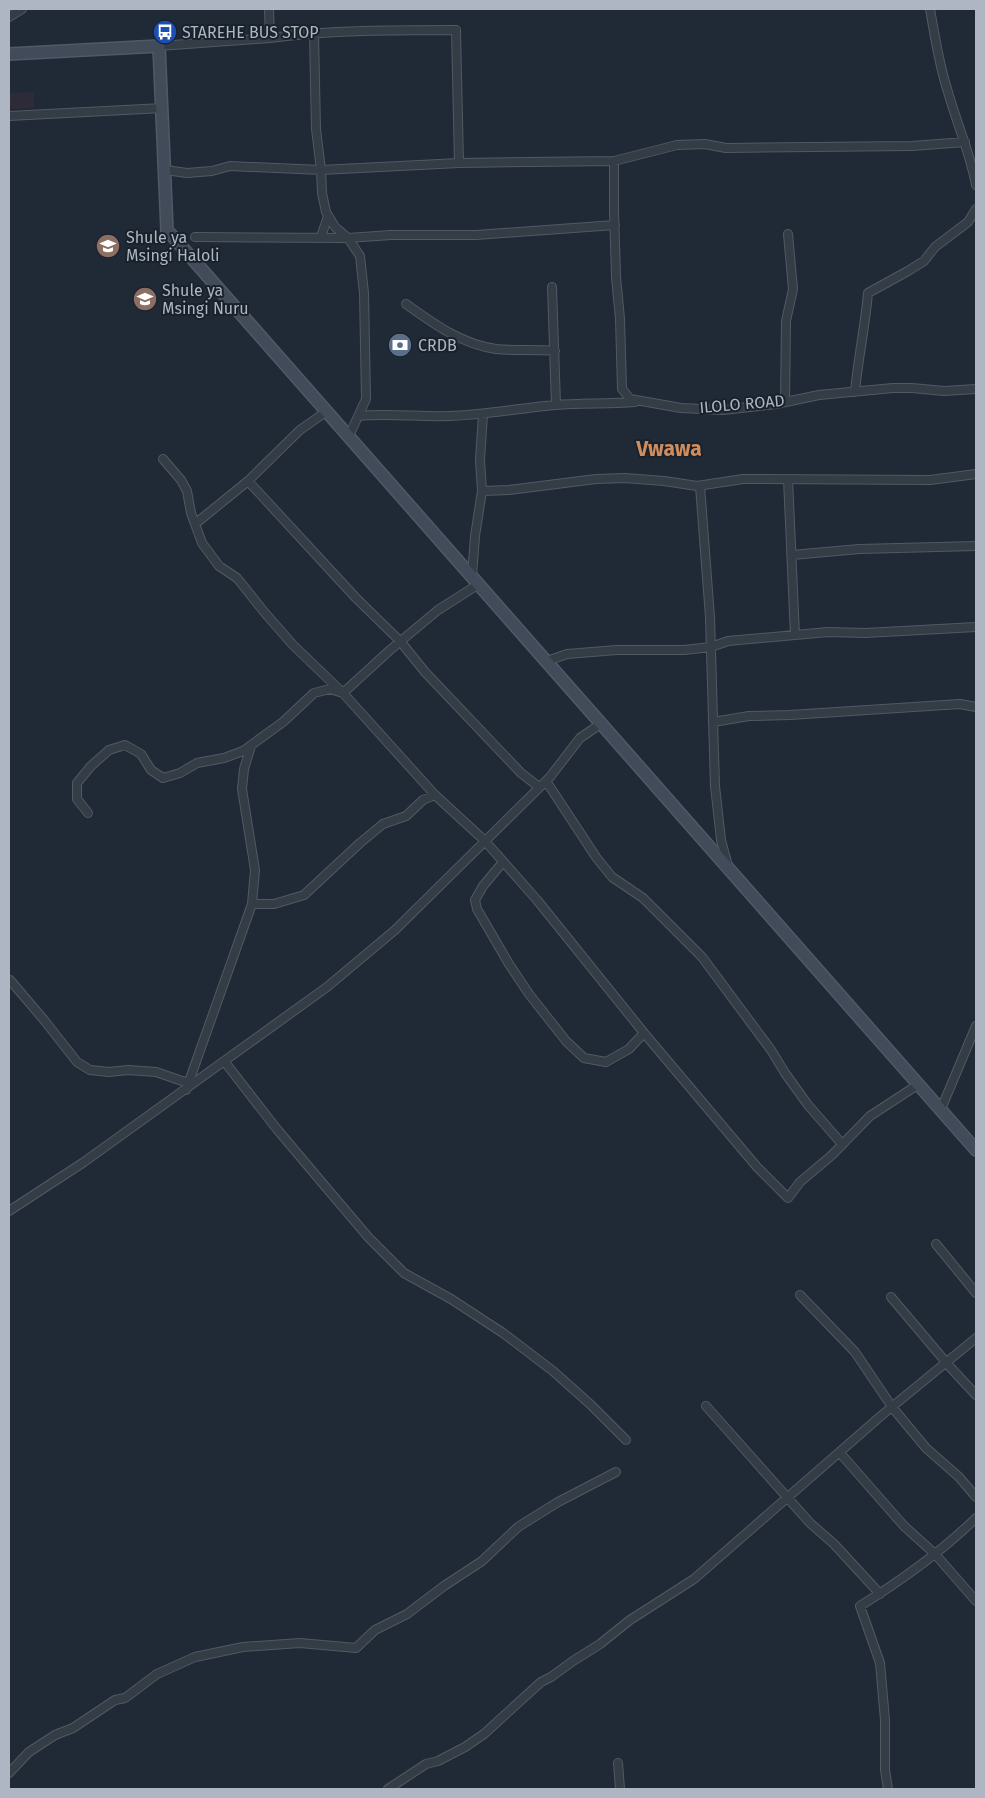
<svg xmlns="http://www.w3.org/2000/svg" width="985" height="1798" viewBox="0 0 985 1798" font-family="'Fira Sans',sans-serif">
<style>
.medical{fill:#2d2b38}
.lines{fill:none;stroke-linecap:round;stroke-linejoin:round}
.street-casing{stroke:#515964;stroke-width:10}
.secondary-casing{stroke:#515964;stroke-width:14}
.street{stroke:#343c46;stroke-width:8}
.secondary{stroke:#424b59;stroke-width:11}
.labels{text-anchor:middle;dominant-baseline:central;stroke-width:4;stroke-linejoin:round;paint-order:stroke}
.poi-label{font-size:16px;fill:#aeb6c3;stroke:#19212b;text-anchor:start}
.street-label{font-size:16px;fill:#aeb6c3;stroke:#19212b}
.district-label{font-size:21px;font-weight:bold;fill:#cf8c5d;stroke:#19212b}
</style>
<rect width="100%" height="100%" fill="#202a36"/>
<!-- medical -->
<path class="medical" d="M34,92V108L9,109V93Z"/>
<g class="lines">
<!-- street casing -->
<g class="street-casing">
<path id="street" d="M269,9L270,38C331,30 394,30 456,30L459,163L321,170L316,129L314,34
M930,9C935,37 939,65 948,92C957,124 970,153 976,185
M9,17L22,9
M159,46L270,38
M9,116L163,108
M614,161V210L616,277L620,319L622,389L630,399L681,408L723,410L776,404L819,395L893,388H912L944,391L976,389
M459,163L614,161L677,145L705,144L726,148L912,146L965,142
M165,170L187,173L212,171L230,166L321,170L322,193L326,212L335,227L348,238L360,256L364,293L366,399L349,436
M195,237L348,238L391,235H476L615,225
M321,237L328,216
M552,287L556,405
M406,304C434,324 461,344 496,349C516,351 535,349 555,351
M855,392C858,359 865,327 868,293L908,271L924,261L935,247L968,222L976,209
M785,402L786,321L793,289L788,234
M358,416C388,413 418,417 449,416C485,415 520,408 555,405C582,403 608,404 635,402
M163,459L181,480L187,491L191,513L202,543L219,566L237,578L265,613L293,645L343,693L435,795L485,841L537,900L644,1033L757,1167L788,1198L800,1182L832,1155L870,1116L919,1084
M788,479L795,635
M248,481L356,598L400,641L425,672L521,773L539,787
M700,486L710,617L715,786L721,840L728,866
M482,491L509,490L596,479L625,478L664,481L697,486L743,479L930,480L976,474
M195,524L248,481L300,430L327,411
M792,555L859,549L976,546
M472,576L475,536L482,491L480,460L483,414
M547,661L567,654L617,650H684L711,647L728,641L828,632L865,633L976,627
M713,722L749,716L790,715L960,704L976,707
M546,781L596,857L612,877L643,898L702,957L771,1050L785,1073L808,1105L842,1144
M88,813L77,799V783L91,766L109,750L125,745L141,754L151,770L163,778L180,773L197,763L224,758L243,751L283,722L314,693L330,689L343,693L390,650L438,610L479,584
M503,862L483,886L475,900L477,909L509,964L529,994L566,1041L584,1058L606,1062L629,1049L644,1033
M252,904H274L304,895L360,843L383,824L406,816L423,800L435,795
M10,980L44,1020L77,1062L90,1070L109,1072L128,1070L156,1072L188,1083
M224,1061L276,1128L324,1185L369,1238L404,1273L451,1299L503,1333L553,1371L591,1405L626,1440
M186,1090L252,904L255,870L242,789L244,769L251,746
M941,1109L976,1026
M9,1211L84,1162L327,987L395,930L550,777L580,738L602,723
M936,1244L976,1293
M800,1295L855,1352L892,1407L926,1448L959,1477L976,1497
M891,1297L950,1367L976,1395
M706,1406L810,1523L834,1544L880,1594
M840,1453L904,1526L935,1554L976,1601
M618,1763L620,1789
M9,1773L29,1752L55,1735L73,1728L115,1700L125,1698L157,1674L195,1657L243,1647L300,1643L356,1648L375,1630L407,1614L444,1586L482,1561L518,1527L558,1502L616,1472
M388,1789L426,1764L438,1761L465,1747L484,1734L541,1682L551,1677L573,1661L600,1644L630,1620L694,1579L882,1415L976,1338
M888,1789L885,1770V1720L880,1663L860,1606C902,1580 941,1552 976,1518"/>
</g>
<!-- secondary casing -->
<g class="secondary-casing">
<path id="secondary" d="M9,54L159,46L167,230L976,1150"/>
</g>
<!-- street -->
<use href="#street" class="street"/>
<!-- secondary -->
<use href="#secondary" class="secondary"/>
</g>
<!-- icons -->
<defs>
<g id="bus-disc" transform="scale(1.25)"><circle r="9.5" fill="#1a4fb4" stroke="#19212b"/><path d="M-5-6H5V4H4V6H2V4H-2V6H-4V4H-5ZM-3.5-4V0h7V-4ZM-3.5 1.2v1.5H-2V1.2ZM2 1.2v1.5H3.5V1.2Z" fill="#fff"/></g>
<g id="school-disc" transform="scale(1.25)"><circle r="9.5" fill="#8d6e63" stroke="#19212b"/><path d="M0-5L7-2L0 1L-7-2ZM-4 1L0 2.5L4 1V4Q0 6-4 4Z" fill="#fff"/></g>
<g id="bank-disc" transform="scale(1.25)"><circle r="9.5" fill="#5c6f8a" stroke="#19212b"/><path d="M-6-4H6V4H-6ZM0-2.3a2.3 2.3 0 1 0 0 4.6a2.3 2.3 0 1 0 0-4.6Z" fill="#fff"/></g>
</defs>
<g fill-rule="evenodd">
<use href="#bus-disc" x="165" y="32"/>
<use href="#school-disc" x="108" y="246"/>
<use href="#school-disc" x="145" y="299"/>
<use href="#bank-disc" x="400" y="345"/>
</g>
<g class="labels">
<!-- poi labels -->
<g class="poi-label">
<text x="182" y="32">STAREHE BUS STOP</text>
<text x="126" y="237">Shule ya<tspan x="126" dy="18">Msingi Haloli</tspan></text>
<text x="162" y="290">Shule ya<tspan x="162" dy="18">Msingi Nuru</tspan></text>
<text x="418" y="345">CRDB</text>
</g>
<!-- street labels -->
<g class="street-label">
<text transform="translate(742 404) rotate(-5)">ILOLO ROAD</text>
</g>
<!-- district labels -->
<g class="district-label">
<text x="669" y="449">Vwawa</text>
</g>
</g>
<!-- border -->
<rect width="985" height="1798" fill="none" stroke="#aeb6c3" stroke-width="20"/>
</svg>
